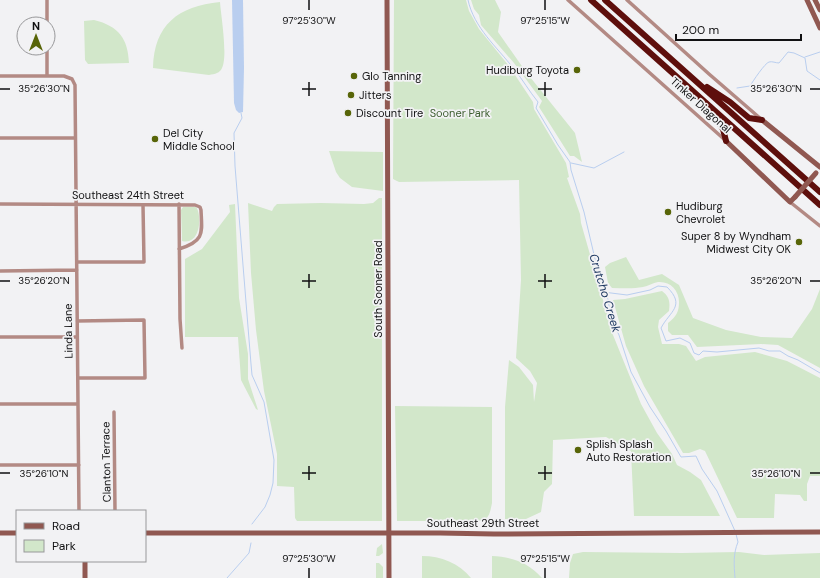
<svg xmlns="http://www.w3.org/2000/svg" width="820" height="578" viewBox="0 0 820 578" font-family="'DM Sans',sans-serif">
<style>
.green{fill:#d2e7ca}
.water{fill:#b9ceef}
.lines{fill:none;stroke-linecap:round;stroke-linejoin:round}
.stream{stroke:#b9ceef;stroke-width:1}
.street{stroke:#b38a84;stroke-width:3.5}
.secondary{stroke:#905851;stroke-width:5}
.highway{stroke:#5e0f0c;stroke-width:6}
.secondary-bridge{stroke:#905851;stroke-width:5}
.ticks{fill:none;stroke:#111112;stroke-width:1.5}
.poi-dot{fill:#586508;stroke:#f2f2f4;stroke-width:1.5}
.labels{text-anchor:middle;dominant-baseline:central;stroke-width:3.5;stroke-linejoin:round;paint-order:stroke}
.poi-label{font-size:11px;fill:#111112;stroke:#f2f2f4;text-anchor:start}
.street-label{font-size:11px;fill:#111112;stroke:#f2f2f4}
.park-label{font-size:11px;fill:#3d5e30;stroke:#f2f2f4}
.water-label{font-size:12px;font-style:italic;fill:#19345e;stroke:#f2f2f4}
.ticks-label{font-size:10px;text-anchor:middle;fill:#111112;stroke:#f2f2f4;stroke-width:3.5;stroke-linejoin:round;paint-order:stroke}
</style>
<rect width="100%" height="100%" fill="#f2f2f4"/>
<!-- green -->
<path class="green" d="M394,0H466L469,11L479,29L509,66L533,102L534,109L566,163L569,177L567,178L580,214L581,223L613,335L641,404L657,433L672,454L677,465L690,472L701,480L720,516H634L631,451L606,437L553,440L552,484L544,492L541,512L526,519H505V407L509,360L519,367L533,385L534,402L537,383L530,371L516,358L521,280L519,180L399,182L393,179Z
M471,0H495L501,12L498,32L526,72L575,133L582,162L574,156H570L539,107L542,101L514,63L481,25L479,15L474,9Z
M220,2C221,16 228,56 222,68C220,73 215,74 209,75L153,68C154,25 178,6 220,2Z
M94,20C119,26 128,39 129,63L88,64L85,60L84,21Z
M329,151L383,152V191L352,187L340,178L336,172Z
M379,198H382V521H297L295,518L294,487L277,486V454L264,391L256,330L251,273L248,203L272,211L274,207L277,204L321,203L364,204L373,203Z
M235,204L239,298L248,354V379L258,410L256,409L241,380L238,337H185V259L202,249L230,212L229,205Z
M183,207H196C202,214 201,246 182,241V239L181,210Z
M626,257L639,280L662,274L679,285L693,318L726,330L761,337L792,338L812,309L820,289V368L778,345L761,344L697,347L688,335H672L668,331V323C676,317 679,312 679,302C679,290 670,281 658,282C653,283 648,286 643,287C633,289 622,288 612,288L608,283L605,267L610,263Z
M662,291C670,297 670,303 669,311L659,320L658,327L662,344H679L686,346L696,361L705,357L755,352L787,361L820,378V476H810L807,484V501H804L800,495L775,494L774,518H737L705,451L700,449L689,453H683L644,386L626,346L613,300L625,299Z
M395,406L492,407V503C490,512 490,518 481,521H397Z
M382,544L383,553L379,556H376L377,548Z
M583,552L682,553L739,552L764,555L820,553V578H569L570,563L573,554Z
M422,556C441,556 459,563 471,578H422Z
M492,556C512,557 528,562 542,578H492Z
M376,563H379L383,567V578H376Z"/>
<!-- water -->
<path class="water" d="M232,0H243L244,68L243,112L239,113L236,110L234,103Z"/>
<g class="lines">
<!-- stream -->
<path class="stream" d="M468,0C474,28 497,47 514,69C523,80 529,91 538,102L536,108L558,145L570,162L571,170L584,212L600,280L603,287V292L608,299L611,318L619,335L631,372L650,407L666,431L681,457L696,456L702,469L717,491L735,531
M805,57L820,52
M737,88L750,86C753,81 765,63 769,62C772,61 776,63 779,63L788,52L794,53L805,58L807,71L820,80
M241,113L242,118L234,133L235,166L251,364L252,375L264,402L274,460L273,483L270,495L265,507L252,524
M571,163L594,168L624,152
M603,292L627,295L650,290L658,286L667,287C686,306 670,311 661,328L666,341L680,338L690,343L694,353L699,355L703,351L717,352L759,348L769,351H780L788,356L798,360L820,373
M227,578L249,553L251,543
M735,578C734,565 733,554 738,542L736,534"/>
<!-- street -->
<path class="street" d="M47,0V24
M568,0L725,140
M627,0L709,74L761,119
M47,48V76
M0,76H64L72,79L75,85L79,511
M0,138H75
M790,202L820,226
M0,204L195,205L200,207L201,210C202,233 205,241 179,249
M179,204L180,319L182,348
M77,262H144L143,205
M0,271L77,270
M77,321L144,320L145,378H78
M0,337H77
M0,404H78
M114,412L115,511
M0,465H79"/>
<!-- secondary -->
<path class="secondary" d="M387,0L389,578
M807,0L820,28
M815,0L820,10
M762,120L820,167
M726,141L790,202L795,197
M0,533H17
M145,533H440L494,534L820,532
M85,578V561"/>
<!-- highway -->
<path class="highway" d="M591,0L820,205
M605,0L820,192
M707,87L730,102L749,118L762,120
M709,109L723,129L726,141"/>
<!-- secondary-bridge -->
<path class="secondary-bridge" d="M795,197L816,173"/>
</g>
<!-- ticks -->
<path class="ticks" d="M309,0V10M545,0V10M309,82V96M545,82V96M0,89H10M302,89H316M538,89H552M810,89H820M309,274V288M545,274V288M0,281H10M302,281H316M538,281H552M810,281H820M309,466V480M545,466V480M0,473H10M302,473H316M538,473H552M810,473H820M309,568V578M545,568V578"/>
<!-- markers -->
<g class="poi-dot">
<circle cx="577" cy="70" r="4"/>
<circle cx="354" cy="76" r="4"/>
<circle cx="351" cy="95" r="4"/>
<circle cx="348" cy="113" r="4"/>
<circle cx="155" cy="139" r="4"/>
<circle cx="668" cy="212" r="4"/>
<circle cx="799" cy="242" r="4"/>
<circle cx="578" cy="450" r="4"/>
</g>
<g class="labels">
<!-- poi labels -->
<g class="poi-label">
<text x="569" y="70" text-anchor="end">Hudiburg Toyota</text>
<text x="362" y="76">Glo Tanning</text>
<text x="359" y="95">Jitters</text>
<text x="356" y="113">Discount Tire</text>
<text x="163" y="133">Del City<tspan x="163" dy="13">Middle School</tspan></text>
<text x="676" y="206">Hudiburg<tspan x="676" dy="13">Chevrolet</tspan></text>
<text x="791" y="236" text-anchor="end">Super 8 by Wyndham<tspan x="791" dy="13">Midwest City OK</tspan></text>
<text x="586" y="444">Splish Splash<tspan x="586" dy="13">Auto Restoration</tspan></text>
</g>
<!-- street labels -->
<g class="street-label">
<text transform="translate(701 105) rotate(42)">Tinker Diagonal</text>
<text x="128" y="195">Southeast 24th Street</text>
<text transform="translate(378 289) rotate(-90)">South Sooner Road</text>
<text transform="translate(68 331) rotate(-91)">Linda Lane</text>
<text transform="translate(106 462) rotate(-91)">Clanton Terrace</text>
<text x="483" y="523">Southeast 29th Street</text>
</g>
<!-- park labels -->
<g class="park-label">
<text x="460" y="113">Sooner Park</text>
</g>
<!-- water labels -->
<g class="water-label">
<text transform="translate(605 293) rotate(73)">Crutcho Creek</text>
</g>
</g>
<g class="ticks-label">
<text x="309" y="24">97°25'30"W</text>
<text x="545" y="24">97°25'15"W</text>
<text x="44" y="92">35°26'30"N</text>
<text x="776" y="92">35°26'30"N</text>
<text x="44" y="284">35°26'20"N</text>
<text x="776" y="284">35°26'20"N</text>
<text x="44" y="477">35°26'10"N</text>
<text x="776" y="477">35°26'10"N</text>
<text x="309" y="562">97°25'30"W</text>
<text x="545" y="562">97°25'15"W</text>
</g>
<!-- legend -->
<rect x="16" y="510" width="130" height="52" fill="#f2f2f4" stroke="#98989a"/>
<rect x="24" y="523" width="20" height="6" fill="#905851" stroke="#98989a"/>
<text x="52" y="530" font-size="12" fill="#111112">Road</text>
<rect x="24" y="540" width="20" height="12" fill="#d2e7ca" stroke="#98989a"/>
<text x="52" y="550" font-size="12" fill="#111112">Park</text>
<!-- north arrow -->
<g transform="translate(36 36)"><circle r="19" fill="#f2f2f4" stroke="#98989a"/>
<path d="M0-3L7 15L0 10L-7 15Z" fill="#586508"/>
<text y="-6" font-size="11" font-weight="bold" text-anchor="middle" fill="#111112">N</text>
</g>
<!-- scale -->
<path d="M676 34v6h125v-6" fill="none" stroke="#111112" stroke-width="2"/>
<text x="682" y="34" font-size="12" fill="#111112" stroke="#f2f2f4" stroke-width="3" paint-order="stroke">200 m</text>
</svg>
